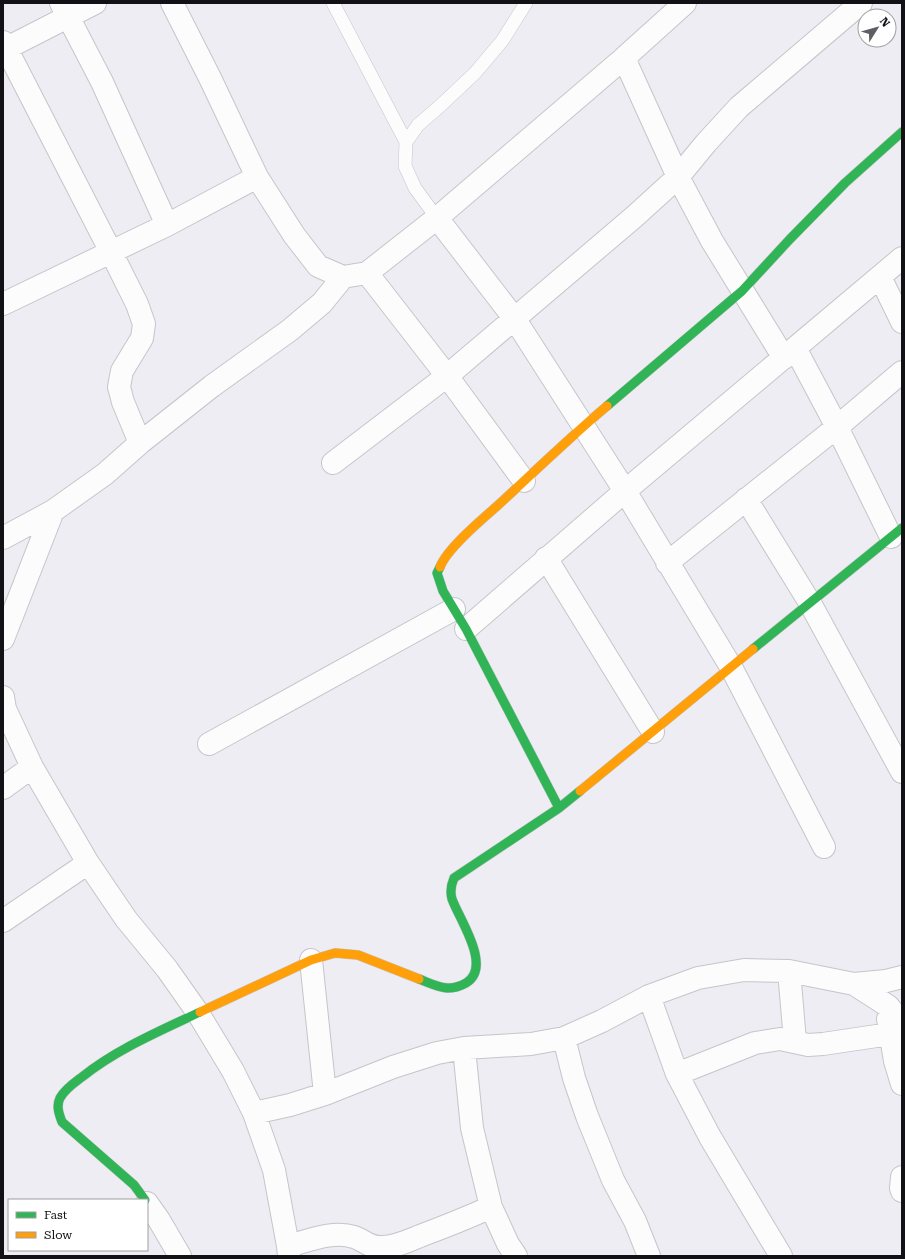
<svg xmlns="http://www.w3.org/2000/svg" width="905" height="1259" viewBox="0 0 905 1259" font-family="'Roboto Serif',serif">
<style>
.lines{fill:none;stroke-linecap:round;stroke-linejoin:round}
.lane-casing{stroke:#c5c5ca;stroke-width:14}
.street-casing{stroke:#c5c5ca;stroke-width:24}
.fast-casing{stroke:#c5c5ca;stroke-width:10}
.slow-casing{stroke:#c5c5ca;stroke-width:10}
.lane{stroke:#fcfcfd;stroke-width:13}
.street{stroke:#fcfcfd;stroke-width:22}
.fast{stroke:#30b455;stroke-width:9}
.slow{stroke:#ff9f0a;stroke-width:9}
</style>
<rect width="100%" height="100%" fill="#ededf3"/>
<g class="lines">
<!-- lane casing -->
<g class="lane-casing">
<path id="lane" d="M333,3L406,142
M437,218L415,188L405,166L406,142L418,125L440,106L475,73L502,41L526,3"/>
</g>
<!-- street casing -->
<g class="street-casing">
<path id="street" d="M61,3L102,82L167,225
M172,3L210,78L257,177L294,235L318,266L343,277L367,273L447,376L524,481
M3,42L111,252L137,304L144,324L142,338L122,371L119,387L123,402L140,443
M3,50L95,3
M624,58L678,177L712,241L784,358
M437,218L514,318L625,491L731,667L824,847
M367,273L437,218L624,58L685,3
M880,277L902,322
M3,304L167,225L257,177
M795,348L837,427L891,537
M333,463L447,376L634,217L678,177L706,143L739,107L861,3
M746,499L810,603L902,772
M3,538L53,511L105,474L140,443L212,386L290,330L322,303L343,277
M546,558L653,732
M667,563L837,427L902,372
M466,629L625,491L902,258
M3,639L53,511
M3,697L5,709L32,767L88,863
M209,744L454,609
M3,788L32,767
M3,921L88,863L126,919L167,969L198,1013L233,1071L254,1113L274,1170L288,1246L289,1256
M311,960L325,1094
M789,971L795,1041
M854,984L886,981L902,977
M649,996L677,1074L710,1137L781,1256
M888,1019L895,1061L902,1084
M564,1038L574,1078L587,1116L613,1180L635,1221L649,1256
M464,1048L472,1128L491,1207L508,1244L516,1256
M677,1074L755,1043L780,1039L808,1045L823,1044L890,1034
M254,1113L290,1105L325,1094L393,1067L437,1053L464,1048L531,1044L564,1038L602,1021L649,996L698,978L744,970L789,971L854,984L888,1006L902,1023
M902,1177L901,1188L902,1191
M147,1203L159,1220L180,1256
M288,1246C308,1241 333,1230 354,1237C364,1240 369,1248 382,1247C395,1247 408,1241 420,1236C444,1227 467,1218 491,1207"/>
</g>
<!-- fast casing -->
<g class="fast-casing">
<path id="fast" d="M607,406L742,291L790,239L845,183L902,132
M440,567L437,573L443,591L466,629L559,808
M753,649L902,528
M419,979C437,986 448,993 466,983C493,967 459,919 452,899C450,892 451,885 454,878L559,808L580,791
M145,1200L134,1185L62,1122C59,1114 56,1106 60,1098C65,1089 74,1083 82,1077C117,1049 160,1031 200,1012"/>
</g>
<!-- slow casing -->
<g class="slow-casing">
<path id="slow" d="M440,567C447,549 480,521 496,507C533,473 569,438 607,406
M580,791L753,649
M200,1012L311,960L335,953L358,955L419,979"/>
</g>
<!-- lane -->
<use href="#lane" class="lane"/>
<!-- street -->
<use href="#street" class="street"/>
<!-- fast -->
<use href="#fast" class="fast"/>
<!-- slow -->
<use href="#slow" class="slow"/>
</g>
<!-- border -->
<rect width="905" height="1259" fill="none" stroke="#121216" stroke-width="8"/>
<!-- legend -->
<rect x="8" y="1199" width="140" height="52" fill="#ffffff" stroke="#a0a0a2"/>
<rect x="16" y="1212" width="20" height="6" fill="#30b455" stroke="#a0a0a2"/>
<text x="44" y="1219" font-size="12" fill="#121216">Fast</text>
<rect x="16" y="1232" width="20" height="6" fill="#ff9f0a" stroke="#a0a0a2"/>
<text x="44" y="1239" font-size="12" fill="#121216">Slow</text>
<!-- north arrow -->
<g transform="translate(877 28) rotate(53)"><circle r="19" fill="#ffffff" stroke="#a0a0a2"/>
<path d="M0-3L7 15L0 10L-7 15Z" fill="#5f5f63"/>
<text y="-6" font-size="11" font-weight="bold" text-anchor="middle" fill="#121216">N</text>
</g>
</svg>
